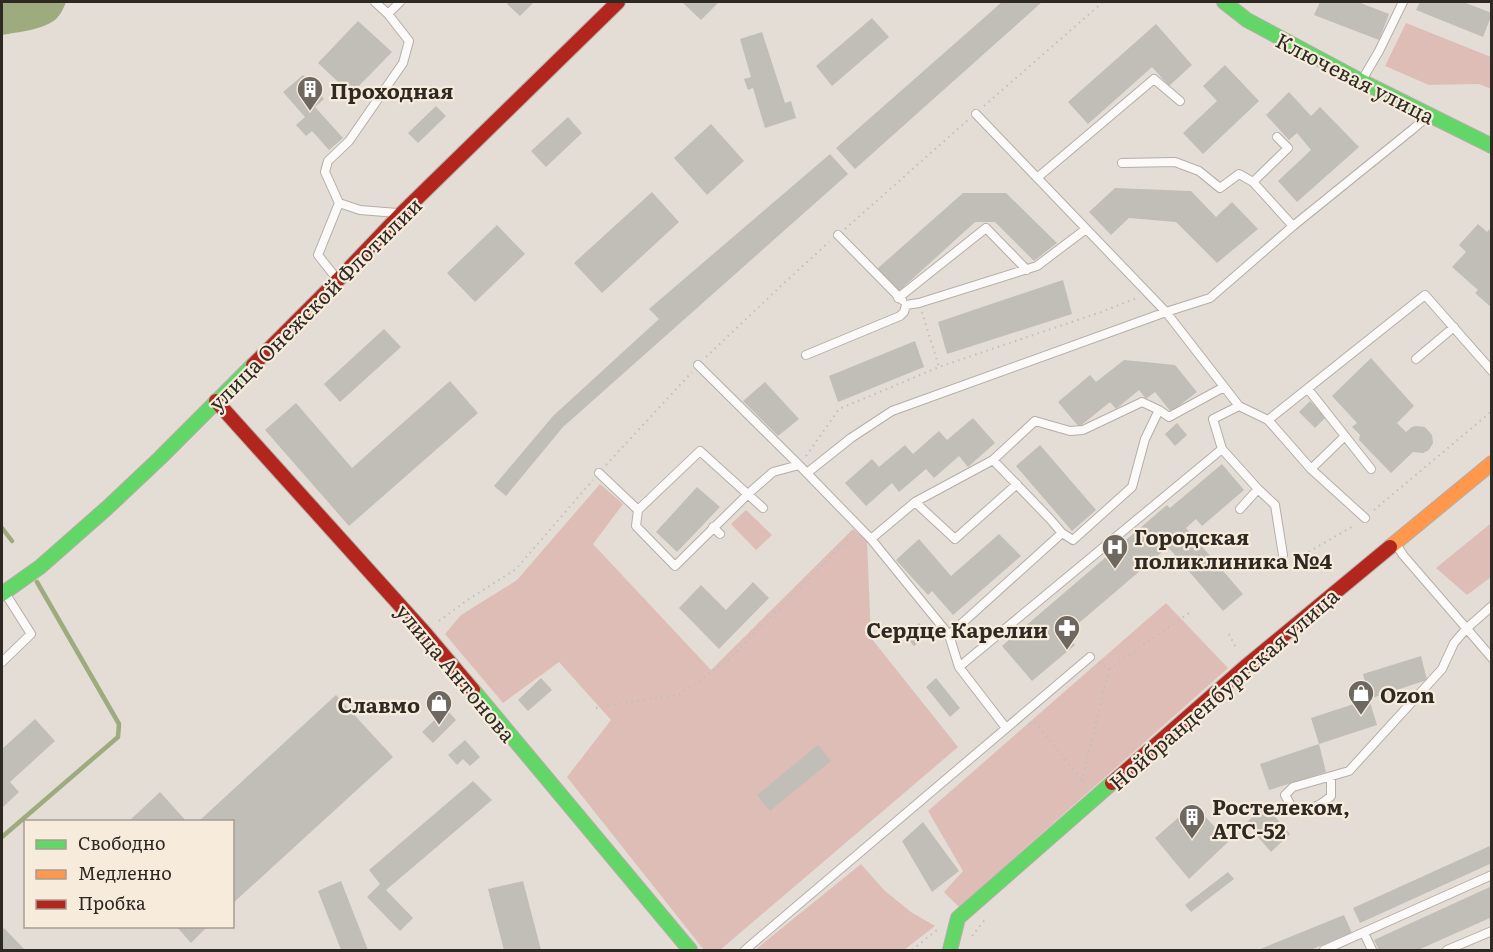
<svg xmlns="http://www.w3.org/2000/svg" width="1493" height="952" viewBox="0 0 1493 952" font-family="Literata,serif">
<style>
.green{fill:#debdb7}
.water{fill:#9dab7f}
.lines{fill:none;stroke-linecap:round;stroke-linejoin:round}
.stream{stroke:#9dab7f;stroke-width:4.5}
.building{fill:#c1bdb7}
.lane-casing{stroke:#b4aea8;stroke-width:10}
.fast-casing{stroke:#b4aea8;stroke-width:16}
.slow-casing{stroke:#b4aea8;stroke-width:16}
.jam-casing{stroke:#b4aea8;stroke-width:16}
.path{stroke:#c0bfbc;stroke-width:2;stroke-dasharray:1.5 4.5;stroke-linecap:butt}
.lane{stroke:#fbfaf9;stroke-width:8}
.fast{stroke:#63d668;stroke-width:14}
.slow{stroke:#ff974d;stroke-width:14}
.jam{stroke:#b3261e;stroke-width:14}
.labels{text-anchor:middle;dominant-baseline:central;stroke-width:4.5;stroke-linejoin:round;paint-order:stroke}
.street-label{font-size:21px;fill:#2e2923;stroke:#f7ebdc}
.poi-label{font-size:21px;font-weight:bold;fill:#2e2923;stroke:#f7ebdc;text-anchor:start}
</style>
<rect width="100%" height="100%" fill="#e4ddd5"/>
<!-- green -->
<path class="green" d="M1406,23L1491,57V89L1479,84L1429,85L1385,66Z
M600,484L623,504L593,544L711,670L853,529L867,541L871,638L958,747L720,950H704L567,777L611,720L559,662L503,703L445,634L461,615L517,580Z
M746,510L772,535L756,550L731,524Z
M1490,524L1492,525L1491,577L1467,595L1436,568Z
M1166,603L1228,668L959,907L944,892L963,871L928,811Z
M861,864L885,891L911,912L935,926L904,950H755Z"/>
<!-- water -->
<path class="water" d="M2,2H66C64,7 61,14 57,18C45,30 17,32 2,35Z"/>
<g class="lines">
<!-- stream -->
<path class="stream" d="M2,528L12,541
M2,837L118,737L119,724L37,582"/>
</g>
<!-- building -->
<path class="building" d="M509,2H534L520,16L507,4Z
M682,2H719L701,20Z
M1002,2H1042L855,169L836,148Z
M1320,2H1358L1389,14L1379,40L1314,15Z
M1420,2H1463L1492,13V14L1483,37L1416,10Z
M872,18L889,37L832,86L816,66Z
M358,21L392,52L351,94L318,63Z
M1156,24L1192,65L1169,86L1152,67L1088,124L1068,102Z
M762,32L785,103L791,101L796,118L765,128L753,88L748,90L744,79L751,77L740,39Z
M1225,65L1259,101L1203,154L1183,133L1217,101L1203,86Z
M303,75L324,99L315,107L343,138L329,150L312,131L306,136L296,125L305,117L283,92Z
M1289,92L1311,116L1320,107L1359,147L1297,202L1278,181L1311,150L1297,133L1289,140L1266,115Z
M436,106L446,116L418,143L408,133Z
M568,117L582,133L546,167L531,151Z
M711,124L744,161L707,195L674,158Z
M830,154L848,174L563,427L506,496L494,486L553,416L659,319L649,309Z
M1115,188L1191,191L1216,217L1232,202L1258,229L1217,263L1176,222L1129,218L1111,235L1089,212Z
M652,192L679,222L602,293L574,263Z
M963,193H1006L1057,243L1034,261L995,222H975L898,292L877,269Z
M1478,224L1487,232L1492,227V308L1475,293L1478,290L1452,267L1466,252L1459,245Z
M497,225L525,254L475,302L447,273Z
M1063,280L1072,314L947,354L938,322Z
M384,329L401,347L340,402L324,384Z
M915,341L924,367L838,402L829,376Z
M1371,358L1414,406L1397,423L1406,432L1412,427L1416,426L1425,427L1432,435L1433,443L1429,450L1423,453L1413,452L1391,473L1359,440L1360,435L1352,427L1357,423L1332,396Z
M1124,360L1175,365L1197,392L1171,412L1155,392L1146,399L1139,390L1116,409L1110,402L1079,427L1058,402L1090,375L1096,382Z
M450,381L478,413L349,526L265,430L296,403L352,468Z
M765,382L799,419L778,436L743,401Z
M1310,401L1326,417L1315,428L1299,412Z
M973,418L995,443L968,467L959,456L934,478L926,469L899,492L892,483L866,506L845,483L872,459L879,467L905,445L913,454L939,431L947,440Z
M1177,423L1187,435L1175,446L1165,434Z
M1040,445L1096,510L1072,531L1016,466Z
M1222,464L1244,490L1202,526L1196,519L1186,528L1243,594L1223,611L1168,547L1066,634L1075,645L1032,681L1002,646L1167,505L1170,508Z
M697,487L720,507L677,552L656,532Z
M999,534L1021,556L953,615L932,591L928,595L896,560L919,539L951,576Z
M753,582L769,598L719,649L679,608L701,585L726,610Z
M919,623L928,634L914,646L904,635Z
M1421,656L1427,680L1369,699L1363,674Z
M541,678L552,690L528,711L518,700Z
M936,678L960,708L950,717L926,687Z
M336,695L393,757L232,904V822H198Z
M1369,699L1377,725L1319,744L1326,772L1269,790L1260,764L1319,744L1311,718Z
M446,709L456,720L433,743L422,732Z
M35,719L55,741L10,782L19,792L2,808V749Z
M465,740L480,757L470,766L463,759L457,765L448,755Z
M818,745L831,761L770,811L757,795Z
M473,781L492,800L386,890L413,918L400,931L367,897L380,884L369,870Z
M160,792L187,822H128Z
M1194,804L1228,842L1189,879L1155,838Z
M1265,805L1290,834L1271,852L1246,823Z
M923,822L959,871L932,892L902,841Z
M1492,845V863L1360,923L1353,908Z
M1228,872L1234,879L1191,912L1185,905Z
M341,881L368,950H341L318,891Z
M523,881L541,950H504L488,889Z
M1492,886V917L1418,950H1379L1374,940Z
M1344,915L1352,933L1310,950H1258Z
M176,926H208L191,943Z
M4,928L25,950H2V931Z"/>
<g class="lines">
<!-- lane casing -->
<g class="lane-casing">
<path id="lane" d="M375,2L388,14L409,41L403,63L349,141L328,161L325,172L339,203L360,210L397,213
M388,14L400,2
M1362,80L1379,51L1403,2
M976,114L1166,312L1239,406L1268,420L1311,469L1365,518
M1122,163L1175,162L1199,171L1220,188L1239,174L1253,182L1288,148L1277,137
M1037,178L1154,79L1180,101
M1253,182L1293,226
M838,235L902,300
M337,279L318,255L339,203
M898,298L986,228L1027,270
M806,355L900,316L904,312L906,305L919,303L1037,266L1086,229
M1416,359L1454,327
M698,365L799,465
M1308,389L1371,469
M1268,420L1425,295L1492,371
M1222,449L1258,489L1275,505L1283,555
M1311,469L1344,437
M599,473L638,510
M807,473L851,438L892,411L1166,312L1210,298L1293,226L1413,129L1428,116
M915,502L955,539L1017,484
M763,508L700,451L638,510L636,526L675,566L748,494L773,472L799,465L871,539L949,635L959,667L1006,728
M1240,509L1258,489
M713,527L720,534
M1062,533L1073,540L1132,487L1145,439L1159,410L1169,417L1224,387
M871,539L915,502L993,460L1035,421L1070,431L1083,430L1142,402L1159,410
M1396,544L1403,555L1492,658
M949,635L1062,533L1050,519L993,460
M2,662L31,634L5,593
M959,667L1222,449L1213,419L1239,406
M1331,777V796C1318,808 1309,811 1291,806L1285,795L1293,787L1349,771L1442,669L1454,643L1466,629L1492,606
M1364,933L1372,950
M745,950L1090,657
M1324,950L1492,875
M1447,950L1492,931"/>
</g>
<!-- fast casing -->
<g class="fast-casing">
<path id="fast" d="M1224,2L1247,20L1361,81L1492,146
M2,594L40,567L107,508L160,458L253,365
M473,690L690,950
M950,950L958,918L1112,783"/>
</g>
<!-- slow casing -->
<g class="slow-casing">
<path id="slow" d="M1390,547L1492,463"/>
</g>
<!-- jam casing -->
<g class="jam-casing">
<path id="jam" d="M253,365L338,280L401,214L618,2
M216,401L424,632L473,690
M1112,783L1245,667L1390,547"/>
</g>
<!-- path -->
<path class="path" d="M984,106L1103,2
M845,229L969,119
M922,312L939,367
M706,357L783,284L829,242
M806,456L839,409L939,367L1101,312L1137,298
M606,465L692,372
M1374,510L1492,411
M1293,561L1355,525
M439,621L469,599L516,569L593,480
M1229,634L1237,650
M1109,669L1192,611
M596,708L680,694L728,660L849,538
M1029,724L1035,722L1084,783
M1082,781L1109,669L1098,662
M972,936L987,917
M912,950L937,930"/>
<!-- lane -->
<use href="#lane" class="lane"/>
<!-- fast -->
<use href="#fast" class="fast"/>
<!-- slow -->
<use href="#slow" class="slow"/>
<!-- jam -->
<use href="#jam" class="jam"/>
</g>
<!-- icons -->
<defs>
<g id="building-pin" transform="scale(1.35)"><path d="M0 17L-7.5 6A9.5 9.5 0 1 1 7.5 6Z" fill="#6e6861" stroke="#f7ebdc"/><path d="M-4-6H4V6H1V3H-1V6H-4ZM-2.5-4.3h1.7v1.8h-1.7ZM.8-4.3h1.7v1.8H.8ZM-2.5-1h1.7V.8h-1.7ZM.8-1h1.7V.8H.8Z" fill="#fff"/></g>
<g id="hospital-pin" transform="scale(1.35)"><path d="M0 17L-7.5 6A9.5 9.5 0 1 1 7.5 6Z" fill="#6e6861" stroke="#f7ebdc"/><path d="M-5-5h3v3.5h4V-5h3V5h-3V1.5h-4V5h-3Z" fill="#fff"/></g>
<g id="pharmacy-pin" transform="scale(1.35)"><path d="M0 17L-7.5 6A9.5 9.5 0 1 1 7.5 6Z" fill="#6e6861" stroke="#f7ebdc"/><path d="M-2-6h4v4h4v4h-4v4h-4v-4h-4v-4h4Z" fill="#fff"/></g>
<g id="shop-pin" transform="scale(1.35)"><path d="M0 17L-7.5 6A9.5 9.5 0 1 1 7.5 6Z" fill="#6e6861" stroke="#f7ebdc"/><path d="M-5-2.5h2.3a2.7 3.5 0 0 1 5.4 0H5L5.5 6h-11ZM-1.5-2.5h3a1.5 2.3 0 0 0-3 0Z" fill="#fff"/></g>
</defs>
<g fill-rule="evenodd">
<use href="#building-pin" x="310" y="89"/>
<use href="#hospital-pin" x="1115" y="547"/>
<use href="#pharmacy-pin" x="1067" y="628"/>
<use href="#shop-pin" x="1361" y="693"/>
<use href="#shop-pin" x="439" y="703"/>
<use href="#building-pin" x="1192" y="817"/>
</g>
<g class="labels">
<!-- street labels -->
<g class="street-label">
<text transform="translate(1356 77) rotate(27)">Ключевая улица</text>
<text transform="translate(314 303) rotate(-45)">улица Онежской Флотилии</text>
<text transform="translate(457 672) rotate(50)">улица Антонова</text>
<text transform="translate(1223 688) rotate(-41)">Нойбранденбургская улица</text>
</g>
<!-- poi labels -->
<g class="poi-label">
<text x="330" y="89">Проходная</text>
<text x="1134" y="535">Городская<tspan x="1134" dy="24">поликлиника №4</tspan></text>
<text x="1048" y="628" text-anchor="end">Сердце Карелии</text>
<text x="1380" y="693">Ozon</text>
<text x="420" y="703" text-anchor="end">Славмо</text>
<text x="1212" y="805">Ростелеком,<tspan x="1212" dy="24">АТС-52</tspan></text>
</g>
</g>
<!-- border -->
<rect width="1493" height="952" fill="none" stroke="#2e2923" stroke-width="6"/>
<!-- legend -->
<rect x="24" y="820" width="210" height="108" fill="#f7ebdc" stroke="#a79d92" stroke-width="1.5"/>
<rect x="36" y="840" width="30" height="9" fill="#63d668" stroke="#a79d92" stroke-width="1.5"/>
<text x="78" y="850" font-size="18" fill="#2e2923">Свободно</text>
<rect x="36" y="870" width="30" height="9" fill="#ff974d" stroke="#a79d92" stroke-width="1.5"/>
<text x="78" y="880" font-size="18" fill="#2e2923">Медленно</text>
<rect x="36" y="900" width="30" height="9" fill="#b3261e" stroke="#a79d92" stroke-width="1.5"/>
<text x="78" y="910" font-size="18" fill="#2e2923">Пробка</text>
</svg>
